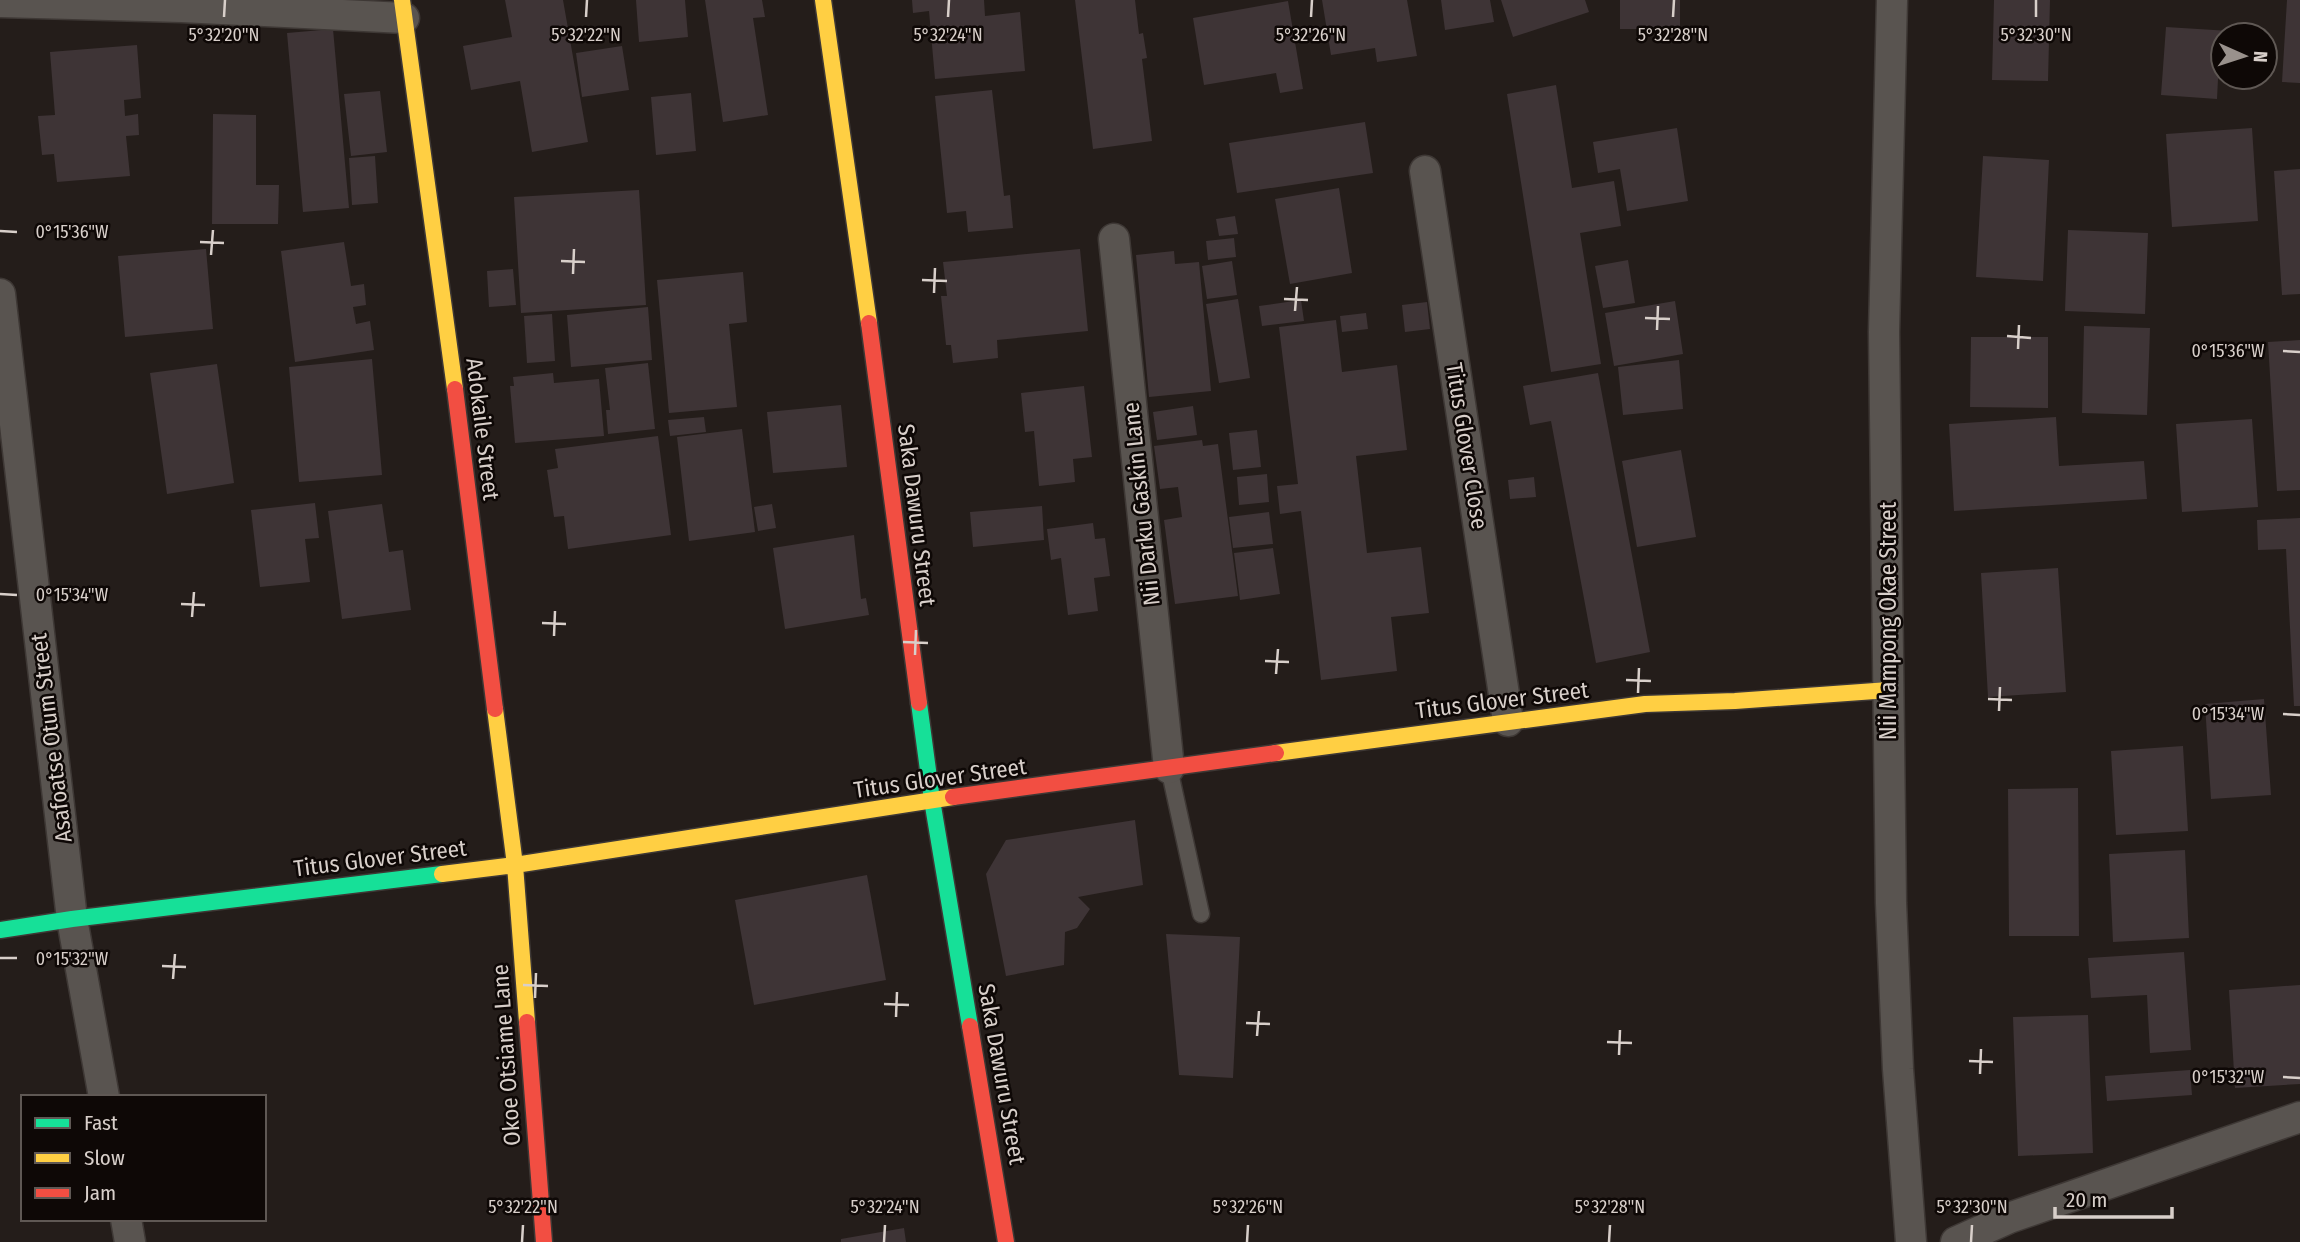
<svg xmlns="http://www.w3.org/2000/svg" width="2300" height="1242" viewBox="0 0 2300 1242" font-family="'Fira Sans Condensed',sans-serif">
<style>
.building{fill:#3e3436}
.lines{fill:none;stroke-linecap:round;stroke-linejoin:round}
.lane-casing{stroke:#3e3835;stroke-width:19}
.street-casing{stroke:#3e3835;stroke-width:33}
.fast-casing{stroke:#3e3835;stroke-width:19}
.slow-casing{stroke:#3e3835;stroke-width:19}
.jam-casing{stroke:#3e3835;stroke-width:19}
.lane{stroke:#595450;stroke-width:16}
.street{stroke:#595450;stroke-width:30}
.fast{stroke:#16e098;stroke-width:16}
.slow{stroke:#ffcf43;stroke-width:16}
.jam{stroke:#f24e42;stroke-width:16}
.ticks{fill:none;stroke:#d8cfca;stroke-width:2.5}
.labels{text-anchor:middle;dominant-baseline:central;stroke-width:5;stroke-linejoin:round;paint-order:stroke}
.street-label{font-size:23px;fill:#d8cfca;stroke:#0e0806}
.ticks-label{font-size:18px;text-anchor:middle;fill:#d8cfca;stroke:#0e0806;stroke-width:5;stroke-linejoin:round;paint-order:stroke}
</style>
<rect width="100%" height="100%" fill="#241d1a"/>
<!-- building -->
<path class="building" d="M505,0H563L588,142L532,152L520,81L471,90L463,46L512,37Z
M636,0H685L688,37L639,42Z
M705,0H762L765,17L753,18L768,115L723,122Z
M912,0H984L985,16L1020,12L1025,71L935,79L929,11L913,13Z
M1075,0H1135L1139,34L1143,33L1147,58L1142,59L1152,141L1093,149Z
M1322,0H1407L1417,56L1377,62L1375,48L1331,55Z
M1441,0H1490L1494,22L1445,30Z
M1501,0H1585L1589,12L1513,37Z
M1620,0H1680V29H1620Z
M1994,0H2050L2048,81L1992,80Z
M2287,0H2300V83L2282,82Z
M1288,1L1303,89L1280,93L1276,73L1204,85L1193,18Z
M2166,27L2246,32L2245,35H2223V59H2219L2217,99L2161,95Z
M333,29L349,208L303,212L287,33Z
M137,45L141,98L124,100L125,116L138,114L139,135L126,136L130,176L57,182L54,154L42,155L38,116L55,115L50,52Z
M622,46L629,90L582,97L576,53Z
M1556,85L1572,188L1614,181L1621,226L1580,233L1601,364L1551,372L1507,94Z
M992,90L1004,196L1010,195L1013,228L968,232L966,211L947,213L935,96Z
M380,91L387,152L351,156L344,94Z
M691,93L696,151L656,155L651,97Z
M213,114L256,115V185H279L278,224H212Z
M1365,122L1373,173L1237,193L1229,143Z
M1677,128L1688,201L1627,211L1620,169L1598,173L1593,142Z
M2252,128L2258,221L2172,227L2166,134Z
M375,156L378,203L352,205L349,158Z
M1983,156L2049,160L2043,281L1976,277Z
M2300,169V294L2282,295L2274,171Z
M1339,188L1352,273L1290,284L1275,199Z
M639,190L646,305L521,313L514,197Z
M1235,216L1238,234L1219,236L1216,219Z
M2068,230L2148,233L2145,314L2065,311Z
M1234,238L1236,257L1208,260L1206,241Z
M344,242L351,286L364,284L366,305L353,307L356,324L370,321L374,350L295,362L281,251Z
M206,249L213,329L125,337L118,256Z
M1080,249L1088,331L997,340L998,358L953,363L951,345H946L941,296H947L943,262Z
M1174,251L1175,264L1199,262L1211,391L1149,397L1136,255Z
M1628,260L1635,303L1603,308L1595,266Z
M1232,261L1237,295L1207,299L1202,266Z
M513,269L516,305L489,307L487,271Z
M743,272L747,322L729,324L737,407L669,413L657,280Z
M1238,299L1250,378L1219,383L1206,304Z
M1301,300L1304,321L1262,326L1259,306Z
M1675,301L1683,354L1614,366L1605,313Z
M1427,302L1430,329L1405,332L1402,305Z
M648,307L652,360L571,367L567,315Z
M1366,313L1368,329L1342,332L1340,316Z
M552,314L555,361L527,363L524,316Z
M1336,320L1342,372L1397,365L1407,450L1356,456L1367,553L1421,547L1429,613L1391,617L1397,671L1321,680L1301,511L1280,514L1277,486L1298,484L1279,327Z
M2084,326L2150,328L2147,415L2082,413Z
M1971,337H2048V408L1970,407Z
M2300,340V490L2277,491L2268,342Z
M372,359L382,475L299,482L289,367Z
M1679,360L1683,409L1623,415L1618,367Z
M648,363L655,429L608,434L606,410H610L605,368Z
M217,364L234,483L167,494L150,373Z
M553,373L554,383L599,379L604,436L515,443L510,386H514L513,377Z
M1598,373L1650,652L1596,663L1551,421L1530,425L1523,386Z
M1084,386L1092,457L1073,459L1075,482L1039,486L1034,431L1025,432L1021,393Z
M841,405L847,467L773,473L767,412Z
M1193,406L1197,435L1157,440L1153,412Z
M704,417L706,432L670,436L668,420Z
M2056,417L2059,466L2144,461L2147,499L1954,511L1949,424Z
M2252,419L2258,507L2182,512L2176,424Z
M742,429L755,532L689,541L677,437Z
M1257,430L1261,467L1233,470L1229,433Z
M658,436L671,535L568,549L564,516L554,517L547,470L558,468L555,449Z
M1202,440L1203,446L1218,444L1238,596L1175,604L1164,520L1182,517L1178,487L1160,489L1154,446Z
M1681,450L1696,537L1637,547L1622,461Z
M1267,474L1269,502L1239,505L1237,477Z
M1534,477L1536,497L1510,499L1508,480Z
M315,503L319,538L305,539L310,582L260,587L251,510Z
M382,504L389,552L403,550L411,610L342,619L328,511Z
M772,504L776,528L758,531L754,507Z
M1042,506L1044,540L973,547L970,512Z
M1269,512L1273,544L1233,548L1229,517Z
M2300,518V706H2294L2286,549L2258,550L2257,520Z
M1093,523L1095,539L1105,538L1110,576L1094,578L1098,611L1068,615L1061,558L1051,560L1047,529Z
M854,535L861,599L866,598L869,615L785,629L773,548Z
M1273,548L1280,594L1240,600L1234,553Z
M2058,568L2066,692L1988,697L1981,573Z
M2264,699L2271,795L2211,799L2205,704Z
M2183,746L2188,831L2116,835L2111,751Z
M2078,788L2079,936H2009L2008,789Z
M1135,820L1143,885L1078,897L1090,909L1077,928L1065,932L1064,965L1006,976L986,874L1006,840Z
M2185,850L2189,938L2113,942L2109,854Z
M867,875L886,980L754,1005L735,900Z
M1166,934L1240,937L1233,1078L1179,1075Z
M2184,952L2191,1050L2150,1053L2147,995L2091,998L2088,958Z
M2300,985V1084L2235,1088L2229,990Z
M2088,1015L2093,1153L2018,1156L2013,1017Z
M2190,1070L2192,1095L2107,1101L2105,1076Z
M904,1228L906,1242H841V1239Z"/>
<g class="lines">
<!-- lane casing -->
<g class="lane-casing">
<path id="lane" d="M1169,768L1201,914"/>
</g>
<!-- street casing -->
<g class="street-casing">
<path id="street" d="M1892,0L1884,332L1891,903L1898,1069L1911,1242
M0,2L181,7L404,18
M1425,171L1508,721
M1114,239L1169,768
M0,294L72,919L104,1097
M126,1219L130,1242
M1956,1242L2009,1218L2300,1117"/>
</g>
<!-- fast casing -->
<g class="fast-casing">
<path id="fast" d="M919,703L932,800L970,1026
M0,930L72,919L442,874"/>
</g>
<!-- slow casing -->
<g class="slow-casing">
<path id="slow" d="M402,0L455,389
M823,0L869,323
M495,709L515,865L527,1022
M1276,753L1645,704L1735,701L1889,690
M442,874L515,865L953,797"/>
</g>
<!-- jam casing -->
<g class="jam-casing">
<path id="jam" d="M869,323L919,703
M455,389L495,709
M953,797L1276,753
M527,1022L544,1242
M970,1026L1006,1242"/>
</g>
<!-- lane -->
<use href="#lane" class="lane"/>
<!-- street -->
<use href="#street" class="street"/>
<!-- fast -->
<use href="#fast" class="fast"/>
<!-- slow -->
<use href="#slow" class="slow"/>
<!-- jam -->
<use href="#jam" class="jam"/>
</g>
<!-- ticks -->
<path class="ticks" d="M224,17L225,0M586,17L587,0M948,17L949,0M1311,17L1312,0M1673,17L1674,0M2036,17V0M0,231L17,232M200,242L224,243M211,255L213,230M561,261L585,262M573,274L574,249M922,280L947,281M934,293L935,268M1284,299L1308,300M1295,311L1297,287M1645,318L1670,319M1657,330L1658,306M2007,336L2031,338M2018,349L2019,325M2283,351L2300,352M0,594L17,595M181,604L205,605M192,617L194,592M542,623L566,624M554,636L555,611M903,642L928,643M915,655L916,630M1265,661L1289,662M1276,674L1278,649M1626,680L1651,681M1638,693L1639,668M1988,699L2012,700M1999,711L2000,687M2283,714L2300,715M0,958H17M162,966L186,967M173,979L175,954M523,985L548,986M535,998L536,973M884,1004L909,1005M896,1017L897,992M1246,1023L1270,1024M1257,1036L1259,1011M1607,1042L1632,1043M1619,1055L1620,1030M1969,1061L1993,1062M1980,1074L1981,1049M2283,1077L2300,1078M522,1242L523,1225M884,1242L885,1225M1247,1242L1248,1225M1609,1242L1610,1225M1971,1242L1972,1225"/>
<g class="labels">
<!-- street labels -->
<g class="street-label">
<text transform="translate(483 429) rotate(83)">Adokaile Street</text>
<text transform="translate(1467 446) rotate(81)">Titus Glover Close</text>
<text transform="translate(1141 504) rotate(-96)">Nii Darku Gaskin Lane</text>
<text transform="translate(917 515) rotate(83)">Saka Dawuru Street</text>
<text transform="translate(1888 621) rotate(-90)">Nii Mampong Okae Street</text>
<text transform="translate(1502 700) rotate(-7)">Titus Glover Street</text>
<text transform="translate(51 738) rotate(-97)">Asafoatse Otum Street</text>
<text transform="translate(940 778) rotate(-8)">Titus Glover Street</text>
<text transform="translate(380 858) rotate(-7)">Titus Glover Street</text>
<text transform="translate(506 1055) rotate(-94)">Okoe Otsiame Lane</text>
<text transform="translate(1002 1074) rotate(80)">Saka Dawuru Street</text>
</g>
</g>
<g class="ticks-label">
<text x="224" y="41">5°32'20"N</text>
<text x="586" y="41">5°32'22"N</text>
<text x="948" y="41">5°32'24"N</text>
<text x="1311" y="41">5°32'26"N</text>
<text x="1673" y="41">5°32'28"N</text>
<text x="2036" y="41">5°32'30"N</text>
<text x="72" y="238">0°15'36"W</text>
<text x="2228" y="357">0°15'36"W</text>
<text x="72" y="601">0°15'34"W</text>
<text x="2228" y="720">0°15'34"W</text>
<text x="72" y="965">0°15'32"W</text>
<text x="2228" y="1083">0°15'32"W</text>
<text x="523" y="1213">5°32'22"N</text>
<text x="885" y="1213">5°32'24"N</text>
<text x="1248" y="1213">5°32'26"N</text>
<text x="1610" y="1213">5°32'28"N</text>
<text x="1972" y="1213">5°32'30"N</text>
</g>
<!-- legend -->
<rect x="21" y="1095" width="245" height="126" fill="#0e0806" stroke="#5f5854" stroke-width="2"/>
<rect x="35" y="1118" width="35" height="10" fill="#16e098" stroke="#5f5854" stroke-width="2"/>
<text x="84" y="1130" font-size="21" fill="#d8cfca">Fast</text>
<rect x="35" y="1153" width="35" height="10" fill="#ffcf43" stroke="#5f5854" stroke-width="2"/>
<text x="84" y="1165" font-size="21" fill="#d8cfca">Slow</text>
<rect x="35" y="1188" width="35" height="10" fill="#f24e42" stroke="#5f5854" stroke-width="2"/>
<text x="84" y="1200" font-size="21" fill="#d8cfca">Jam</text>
<!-- north arrow -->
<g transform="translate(2244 56) rotate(93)"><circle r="33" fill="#0e0806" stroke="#5f5854" stroke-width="2"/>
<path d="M0-5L12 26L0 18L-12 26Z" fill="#99918c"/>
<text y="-10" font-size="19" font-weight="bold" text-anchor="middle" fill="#d8cfca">N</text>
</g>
<!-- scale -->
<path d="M2055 1207v10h117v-10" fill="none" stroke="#d8cfca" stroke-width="3.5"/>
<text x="2066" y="1207" font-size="21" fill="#d8cfca" stroke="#0e0806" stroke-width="5" paint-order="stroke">20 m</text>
</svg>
